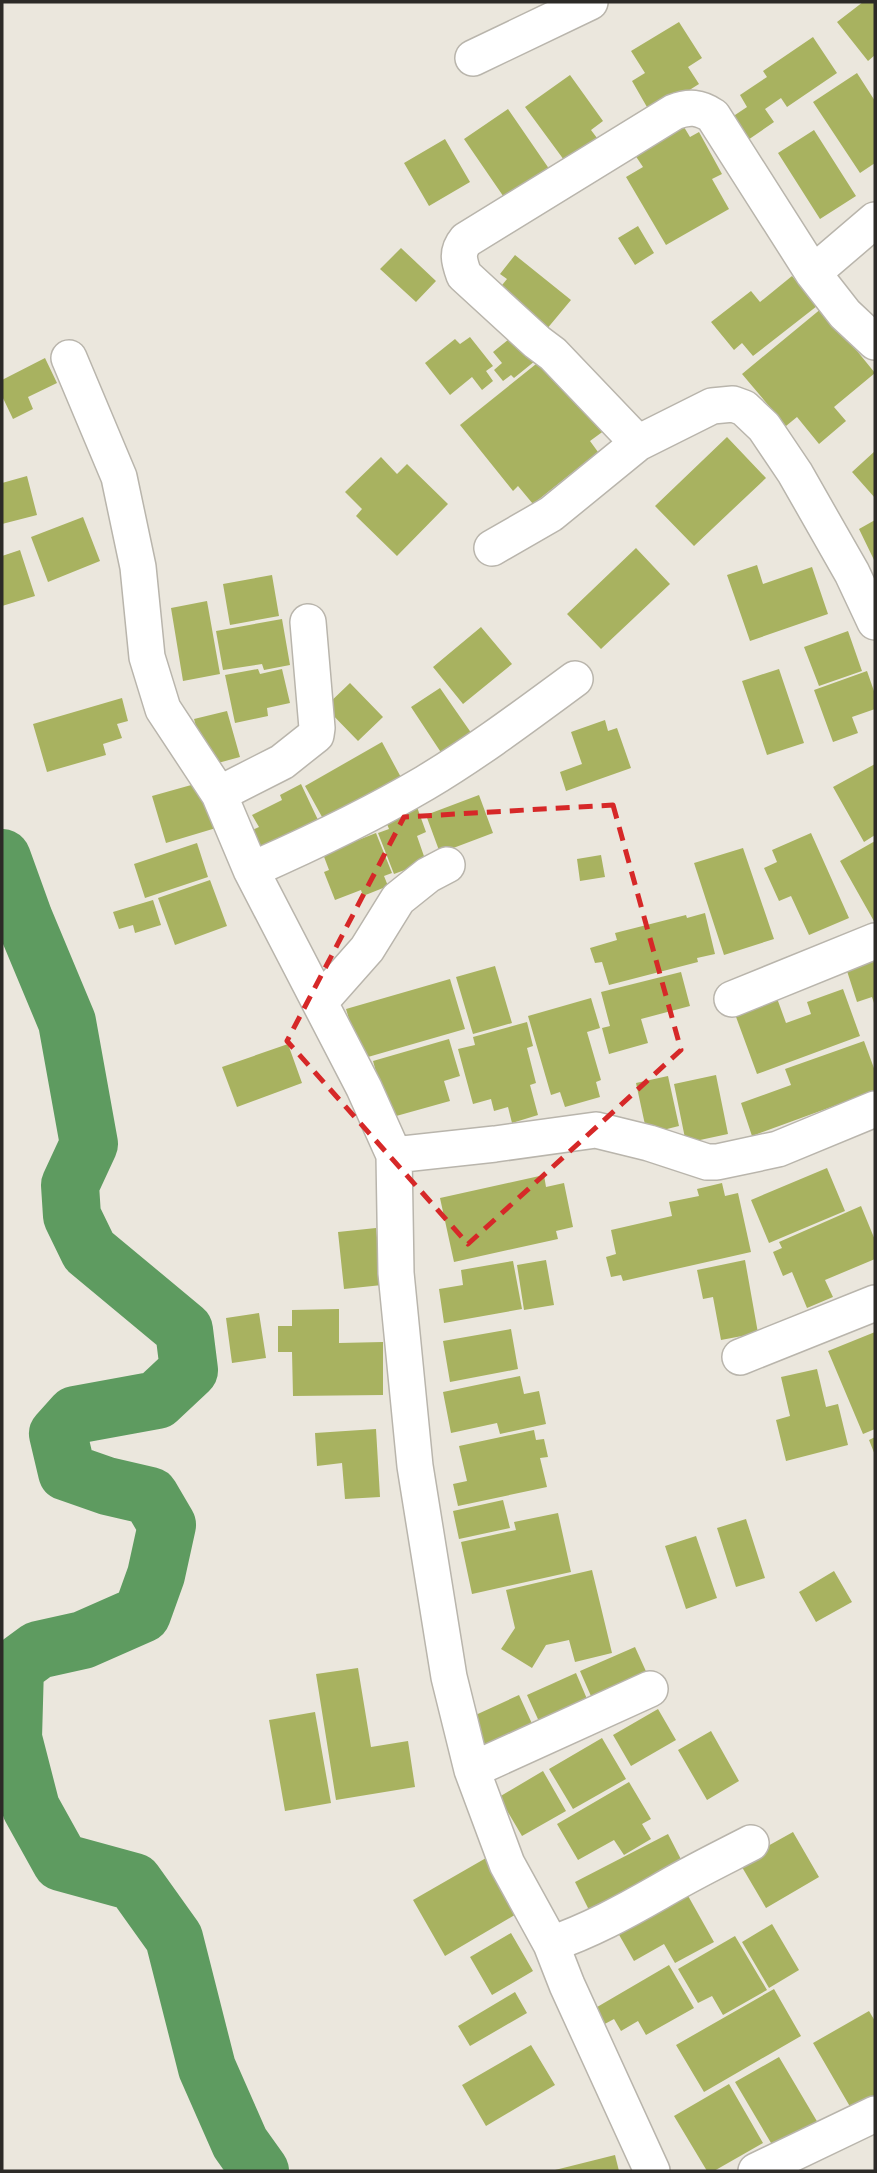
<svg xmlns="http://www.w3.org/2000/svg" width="877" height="2173" viewBox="0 0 877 2173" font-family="Montserrat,sans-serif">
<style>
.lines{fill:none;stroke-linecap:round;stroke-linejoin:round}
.river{stroke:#5e9b60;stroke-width:58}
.building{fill:#a8b260}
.street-casing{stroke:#b9b5ac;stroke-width:38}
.street{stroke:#fff;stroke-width:35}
.marked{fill:none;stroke:#d62828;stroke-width:5;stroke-dasharray:14 9;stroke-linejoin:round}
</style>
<rect width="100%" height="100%" fill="#ebe7dd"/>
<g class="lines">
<!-- river -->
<path class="river" d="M2,858L24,919L67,1022L89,1144L70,1185L72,1216L89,1251L184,1330L189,1370L157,1400L75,1415L58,1434L67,1472L107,1486L150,1496L167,1525L156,1575L142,1614L83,1640L38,1650L15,1667L13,1738L31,1808L61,1862L134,1882L174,1938L207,2068L240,2143L260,2171"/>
</g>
<!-- building -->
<path class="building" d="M863,2H875V55L868,61L837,22Z
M679,22L702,58L688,67L699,84L651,114L632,81L645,73L631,51Z
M813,37L837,73L787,107L781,98L765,109L774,122L745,142L729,119L747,107L740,95L767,77L763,71Z
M857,73L875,101V163L860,173L813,102Z
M570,75L603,121L591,130L600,142L585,153L581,148L564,160L525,107Z
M508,109L554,176L510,206L464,139Z
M684,127L690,137L699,132L722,174L712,179L729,209L666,245L626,177L643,167L635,155Z
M814,130L856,196L820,219L778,153Z
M445,139L470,182L429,206L404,163Z
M638,226L654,253L635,265L618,238Z
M401,248L436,281L416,302L380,269Z
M515,255L571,300L541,336L498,290L507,279L500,274Z
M792,276L817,306L753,356L742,343L734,350L711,322L751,291L760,302Z
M822,308L875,373L834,407L846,421L819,444L797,417L786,426L742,374Z
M514,335L535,361L514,378L511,375L503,381L494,370L502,363L493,352Z
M470,337L493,366L486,371L493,381L482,390L472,377L450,395L425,363L455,339L460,344Z
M546,356L605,430L590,441L598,452L533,504L518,486L513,491L460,425Z
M45,358L57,383L28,397L33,409L13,419L2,396V380Z
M727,437L766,478L694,546L655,506Z
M875,451V498L852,472Z
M381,457L397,474L407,464L448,504L397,556L356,516L362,509L345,492Z
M27,476L37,515L2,524V483Z
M83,517L100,561L48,582L31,537Z
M875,520V562L859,529Z
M636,548L670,584L601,649L567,614Z
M20,550L35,596L2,606V556Z
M757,565L763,584L812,567L828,614L750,641L727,575Z
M272,575L279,616L230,625L223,584Z
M207,601L220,674L183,681L171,608Z
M282,619L290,665L264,670L262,664L223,670L216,631Z
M481,627L512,664L463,704L433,667Z
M848,631L862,671L819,686L804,647Z
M258,669L260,674L282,669L290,703L267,708L268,716L235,723L225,675Z
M779,669L804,743L767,755L742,681Z
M867,671L875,694V709L852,717L858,733L833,742L814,690Z
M350,683L383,717L358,741L325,707Z
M440,688L474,737L444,757L411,707Z
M122,698L128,721L117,724L122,738L103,744L106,755L47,772L33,724Z
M227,711L240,757L207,766L194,719Z
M605,720L608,731L617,728L631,768L566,791L560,772L582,764L571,732Z
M382,742L404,783L327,826L305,786Z
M875,764V835L864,842L833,787Z
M202,782L216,828L166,843L152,796Z
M301,784L319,822L260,853L250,831L259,827L252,815L282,800L280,795Z
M479,795L493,833L440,853L426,815Z
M417,807L426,832L417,836L426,862L394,874L378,833L389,829L385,819Z
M376,833L392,873L384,876L388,886L363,896L361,890L335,900L324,872L329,870L323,854Z
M811,833L849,918L809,935L791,896L779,901L764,868L777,862L772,850Z
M875,841V923L840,861Z
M197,843L208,877L145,898L134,864Z
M743,848L774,939L724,955L694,863Z
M601,855L605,877L580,881L577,859Z
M210,880L227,926L175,945L158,898Z
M153,900L161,925L135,933L133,925L119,929L113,912Z
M705,913L715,954L697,958L698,962L609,985L602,962L595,963L590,948L617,940L615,933L686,915L687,918Z
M875,955V1006L872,997L857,1002L847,971L861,966L859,961Z
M495,966L512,1023L473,1034L456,977Z
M681,972L690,1006L641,1019L648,1043L609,1054L602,1028L610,1026L601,992Z
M450,979L465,1029L361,1059L346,1009Z
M843,989L860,1036L757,1074L732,1006L774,990L786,1023L811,1014L807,1002Z
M591,998L600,1028L587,1032L601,1080L596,1082L600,1097L565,1107L560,1092L551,1095L528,1016Z
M527,1022L533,1046L527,1048L536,1083L530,1085L538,1115L512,1123L508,1107L494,1111L491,1099L473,1104L458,1049L475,1045L473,1037Z
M449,1039L460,1076L444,1081L450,1101L389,1118L373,1061Z
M864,1041L875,1071V1091L752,1136L741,1103L791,1085L785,1069Z
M288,1044L302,1083L237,1107L222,1067Z
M716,1075L728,1134L686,1143L674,1084Z
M668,1076L679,1126L647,1134L636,1083Z
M827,1168L845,1211L769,1243L751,1200Z
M544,1175L546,1187L564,1183L573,1227L556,1231L558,1239L454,1262L440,1198Z
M722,1183L725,1196L738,1193L751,1252L623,1281L621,1275L611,1277L606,1257L616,1254L611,1230L672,1216L669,1202L699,1196L697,1189Z
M861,1206L875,1240V1259L825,1280L833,1297L807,1308L792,1272L783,1276L773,1252L782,1248L779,1242Z
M376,1228L382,1285L344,1289L338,1232Z
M546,1260L554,1305L524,1310L517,1265Z
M745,1260L758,1333L721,1340L713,1297L703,1299L697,1270Z
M513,1261L522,1309L444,1323L439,1289L463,1285L461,1270Z
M339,1309V1343L383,1342V1395L293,1396L292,1352H278V1326H292V1310Z
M259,1313L266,1358L232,1363L226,1318Z
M511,1329L518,1369L450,1382L443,1341Z
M875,1332V1429L863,1434L828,1351Z
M817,1369L826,1407L838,1404L848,1445L786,1461L776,1420L790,1416L781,1377Z
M520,1376L524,1394L539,1391L546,1424L500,1434L497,1423L451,1433L443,1392Z
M376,1429L380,1497L345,1499L342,1463L317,1466L315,1433Z
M534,1430L536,1440L544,1439L548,1457L540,1458L547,1487L458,1506L453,1484L467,1481L459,1446Z
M875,1437V1455L869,1440Z
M503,1500L510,1528L459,1539L453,1511Z
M558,1513L571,1572L472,1594L461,1542L516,1530L514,1522Z
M746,1519L765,1578L736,1587L717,1528Z
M696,1536L717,1598L686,1609L665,1546Z
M592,1570L612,1653L575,1662L569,1640L546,1645L532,1668L501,1649L515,1628L506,1590Z
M834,1571L852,1602L816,1622L799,1592Z
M635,1647L649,1678L594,1703L580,1671Z
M358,1668L371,1747L408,1741L415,1787L336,1800L316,1674Z
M576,1673L590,1706L542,1728L527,1695Z
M519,1695L534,1728L484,1751L469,1718Z
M658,1709L676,1740L631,1766L613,1735Z
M315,1712L331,1803L285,1811L269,1720Z
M711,1731L739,1781L707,1800L678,1750Z
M602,1738L626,1779L573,1809L549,1769Z
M543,1771L566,1811L522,1836L499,1797Z
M629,1782L651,1819L642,1824L651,1839L624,1855L614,1840L578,1860L557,1824Z
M793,1832L819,1877L766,1908L739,1862Z
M668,1834L686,1869L592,1916L575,1882Z
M486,1858L518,1913L445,1956L413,1900Z
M687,1894L714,1942L675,1963L664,1944L634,1961L618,1933Z
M772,1924L799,1970L769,1988L742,1942Z
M511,1933L533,1971L492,1995L470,1957Z
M735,1936L767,1990L723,2015L712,1996L698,2003L678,1969Z
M669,1965L694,2008L646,2035L638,2021L621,2031L614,2019L601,2026L592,2010Z
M774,1989L801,2036L704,2092L676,2045Z
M515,1992L527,2013L470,2046L458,2026Z
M869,2011L875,2021V2096L852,2110L813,2043Z
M531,2045L555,2085L486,2126L462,2085Z
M779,2057L818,2123L774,2148L735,2082Z
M729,2084L763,2143L714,2171H707L674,2116Z
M615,2155L619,2171H555V2170Z"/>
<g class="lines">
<!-- street casing -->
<g class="street-casing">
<path id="street" d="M473,58L590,2
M813,273L875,220
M69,358L119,477L138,567L147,657L163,709L219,794L251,870L364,1088L394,1155L396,1273L415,1466L449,1677L472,1770L507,1864L551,1944L567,1985L652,2171
M638,443L553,354L537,342L464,275C459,261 456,252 466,240L674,112C689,106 700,107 713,116L813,273L845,314L875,342
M492,548L551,514L638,443L712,406L733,404L744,408L764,427L795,473L852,573L875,622
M219,794L282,762L316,735L317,728L308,622
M251,870C310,844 369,816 425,783C477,752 526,715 575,679
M732,999L875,941
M321,1001L367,949L398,899L428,875L447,865
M394,1155L495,1144L596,1130L649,1143L707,1162H717L778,1149L875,1109
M740,1357L875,1303
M472,1770L650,1689
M551,1944C589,1931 624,1912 659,1892C689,1874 720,1859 751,1843
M756,2171L875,2114"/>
</g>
<!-- street -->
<use href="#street" class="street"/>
</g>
<!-- marked area -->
<path class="marked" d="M613,805L681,1050L468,1244L287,1041L404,817Z"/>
<!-- border -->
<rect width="877" height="2173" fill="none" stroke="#2c2a27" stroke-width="7"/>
</svg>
